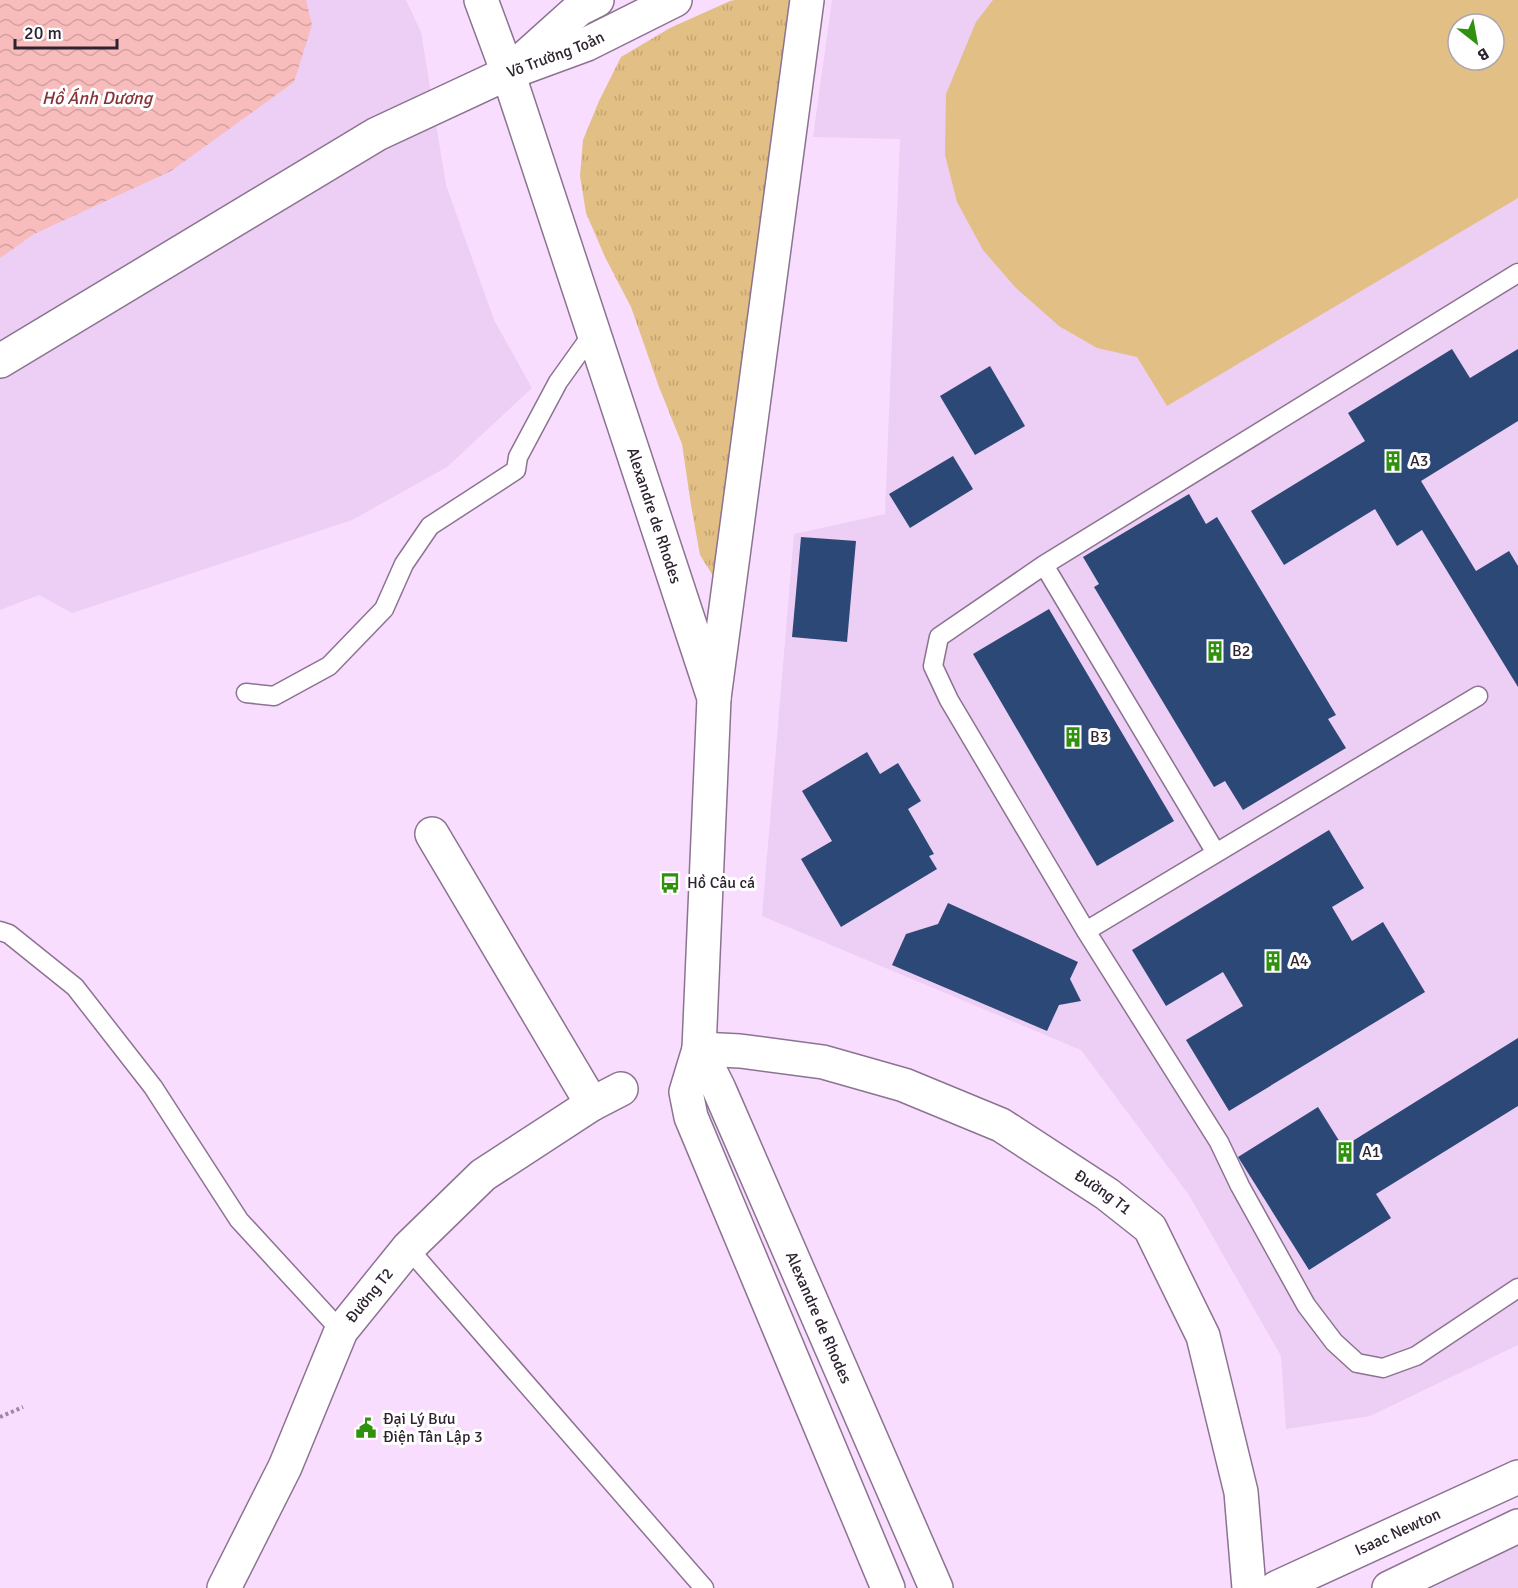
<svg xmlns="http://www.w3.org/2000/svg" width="1518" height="1588" viewBox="0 0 1518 1588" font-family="Signika,sans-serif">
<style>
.built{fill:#edcef4;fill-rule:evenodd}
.grass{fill:#e2bf85;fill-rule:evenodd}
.park{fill:url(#park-tufts)}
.water{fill:url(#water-waves)}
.building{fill:#2c4876}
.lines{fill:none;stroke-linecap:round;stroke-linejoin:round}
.lane-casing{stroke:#8c7391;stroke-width:21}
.street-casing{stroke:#8c7391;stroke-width:36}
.secondary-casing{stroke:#8c7391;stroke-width:36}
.path{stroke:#9b88a0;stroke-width:4;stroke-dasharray:3 3;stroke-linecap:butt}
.lane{stroke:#fff;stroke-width:18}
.street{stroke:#fff;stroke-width:33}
.secondary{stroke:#fff;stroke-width:33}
.labels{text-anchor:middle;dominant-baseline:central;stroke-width:6;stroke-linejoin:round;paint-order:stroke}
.street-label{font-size:16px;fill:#2e2431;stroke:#fff}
.poi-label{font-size:16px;fill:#2e2431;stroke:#fff;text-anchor:start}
.water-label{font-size:18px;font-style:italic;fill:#873338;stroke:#fff}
</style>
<defs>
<pattern id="park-tufts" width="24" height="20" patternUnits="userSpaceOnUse" patternTransform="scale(1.5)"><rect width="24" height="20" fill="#e2bf85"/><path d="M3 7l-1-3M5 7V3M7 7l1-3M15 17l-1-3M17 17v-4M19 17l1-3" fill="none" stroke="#c2a473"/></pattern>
<pattern id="water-waves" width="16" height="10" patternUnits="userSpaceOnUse" patternTransform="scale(1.5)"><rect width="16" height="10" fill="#f7bcbb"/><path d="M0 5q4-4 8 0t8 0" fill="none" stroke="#d4a1a1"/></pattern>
</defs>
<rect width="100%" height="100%" fill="#f8ddff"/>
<!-- built -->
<path class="built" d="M0,0H406L421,32L446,185L494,320L532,388L447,467L352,520L72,613L39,595L0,610Z
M832,0H1518V1345L1370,1416L1286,1429L1281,1356L1189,1195L1081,1050L762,916L794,534L885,514L900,139L813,137ZM1458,24H1494V60H1458Z
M1518,1545V1588H1432Z"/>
<!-- grass -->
<path class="grass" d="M993,0H1518V198L1167,406L1137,357L1097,348L1059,326L1015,287L983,250L957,202L945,155L946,94L976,22ZM1458,24H1494V60H1458Z"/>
<!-- park -->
<path class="park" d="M735,0H795L715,579L700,555L691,505L682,444L659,387L631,307L605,257L586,213L580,176L583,140L599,101L621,57L670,28L730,1Z"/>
<!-- water -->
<path class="water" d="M0,0H306L312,25L294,82L171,171L34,234L0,258Z"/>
<!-- building -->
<path class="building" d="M1452,349L1470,378L1518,349V421L1421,481L1476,571L1509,551L1518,566V687L1422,530L1397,546L1375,509L1284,565L1251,511L1365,441L1348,413Z
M990,366L1025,426L975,455L940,396Z
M953,456L973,489L910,528L889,494Z
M1189,494L1206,524L1217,517L1336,715L1328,719L1346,748L1243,810L1225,781L1214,787L1094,587L1099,584L1083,557Z
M801,537L856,541L847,642L792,637Z
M1049,609L1174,821L1097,866L973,654Z
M867,752L880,774L898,763L921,801L908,809L934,854L929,856L937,869L841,927L801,859L832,841L802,791Z
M1329,830L1364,888L1332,907L1352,941L1383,922L1425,992L1229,1111L1186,1040L1243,1006L1223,972L1166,1006L1132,950Z
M948,903L1078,962L1070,979L1081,1001L1059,1005L1047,1031L892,965L906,934L938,924Z
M1518,1038V1106L1376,1194L1391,1218L1309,1270L1238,1157L1318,1107L1343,1147Z"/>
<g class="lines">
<!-- lane casing -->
<g class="lane-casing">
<path id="lane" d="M1518,273L1044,565L939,637L933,666L949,700L1086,931L1219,1142L1240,1186L1306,1305L1334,1342L1357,1363L1383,1368L1416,1356L1518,1288
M1044,565L1216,853
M246,693L274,696L329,666L384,609L404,564L430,526L516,470L518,457L558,382L593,333
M0,931L9,934L75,987L153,1087L239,1220L341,1331
M1086,931L1478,696
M408,1248L704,1588"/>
</g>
<!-- street casing -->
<g class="street-casing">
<g id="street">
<path d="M0,361L377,134L508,73L481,0"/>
<path d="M714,698L807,0"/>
<path d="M432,834L592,1104"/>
<path id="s1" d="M699,1049L740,1051L823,1062L904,1085L1001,1125L1107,1194L1150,1228L1203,1336L1241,1492L1249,1588"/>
<path id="s2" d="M224,1588L285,1467L341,1331L408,1248L483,1175L592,1104L621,1089"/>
</g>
</g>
<!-- secondary casing -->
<g class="secondary-casing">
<g id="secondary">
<path d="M520,62L579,9L597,0"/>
<path id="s3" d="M508,73L714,698L699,1049L686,1092L691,1117L888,1588"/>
<path id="s4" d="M508,73L587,44L675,0"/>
<path id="s5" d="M699,1049L719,1089L936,1588"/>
<path id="s6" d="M1276,1588L1518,1477"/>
<path d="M1389,1588L1518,1526"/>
</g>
</g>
<!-- path -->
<path class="path" d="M0,1417L23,1407"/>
<!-- lane -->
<use href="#lane" class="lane"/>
<!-- street -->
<use href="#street" class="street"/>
<!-- secondary -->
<use href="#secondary" class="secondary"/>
</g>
<!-- icons -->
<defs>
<g id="building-bare" transform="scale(1.62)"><path d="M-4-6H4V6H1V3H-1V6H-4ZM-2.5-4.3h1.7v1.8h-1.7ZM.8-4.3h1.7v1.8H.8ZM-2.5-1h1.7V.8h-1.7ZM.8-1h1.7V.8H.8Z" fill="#2f910e" stroke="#fff" stroke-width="2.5" paint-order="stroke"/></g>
<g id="bus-bare" transform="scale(1.62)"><path d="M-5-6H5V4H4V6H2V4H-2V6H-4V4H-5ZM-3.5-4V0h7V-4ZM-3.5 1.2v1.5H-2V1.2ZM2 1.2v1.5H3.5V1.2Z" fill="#2f910e" stroke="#fff" stroke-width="2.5" paint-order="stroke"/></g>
<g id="civic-bare" transform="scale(1.62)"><path d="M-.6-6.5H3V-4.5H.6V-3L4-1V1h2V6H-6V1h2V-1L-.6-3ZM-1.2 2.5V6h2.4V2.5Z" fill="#2f910e" stroke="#fff" stroke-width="2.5" paint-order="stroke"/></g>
</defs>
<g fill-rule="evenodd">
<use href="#building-bare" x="1393" y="461"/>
<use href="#building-bare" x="1215" y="651"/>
<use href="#building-bare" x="1073" y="737"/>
<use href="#bus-bare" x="670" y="883"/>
<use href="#building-bare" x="1273" y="961"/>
<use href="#building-bare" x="1345" y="1152"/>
<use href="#civic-bare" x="366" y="1428"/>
</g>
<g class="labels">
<!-- street labels -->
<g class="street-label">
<text stroke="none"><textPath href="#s4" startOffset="51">Võ Trường Toản</textPath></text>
<text stroke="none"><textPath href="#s3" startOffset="466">Alexandre de Rhodes</textPath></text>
<text stroke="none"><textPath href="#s1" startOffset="436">Đường T1</textPath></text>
<text stroke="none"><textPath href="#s2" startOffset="328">Đường T2</textPath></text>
<text stroke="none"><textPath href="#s5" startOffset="294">Alexandre de Rhodes</textPath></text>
<text stroke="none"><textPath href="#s6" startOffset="134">Isaac Newton</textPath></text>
</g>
<!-- poi labels -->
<g class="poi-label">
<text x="1410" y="461">A3</text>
<text x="1232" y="651">B2</text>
<text x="1090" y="737">B3</text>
<text x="687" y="883">Hồ Câu cá</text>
<text x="1290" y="961">A4</text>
<text x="1362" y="1152">A1</text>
<text x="383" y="1419">Đại Lý Bưu<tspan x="383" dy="18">Điện Tân Lập 3</tspan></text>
</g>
<!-- water labels -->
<g class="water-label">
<text x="97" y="98">Hồ Ánh Dương</text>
</g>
</g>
<!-- north arrow -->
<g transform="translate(1476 42) rotate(149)"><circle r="28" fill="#ffffff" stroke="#aba7ad" stroke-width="1.5"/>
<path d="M0-4.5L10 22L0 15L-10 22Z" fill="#2f910e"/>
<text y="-9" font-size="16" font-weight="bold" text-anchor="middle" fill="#2e2431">B</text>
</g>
<!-- scale -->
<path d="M15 39v9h102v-9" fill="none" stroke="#2e2431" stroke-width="3"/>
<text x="24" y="39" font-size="18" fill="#2e2431" stroke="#ffffff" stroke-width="4.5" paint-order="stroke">20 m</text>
</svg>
